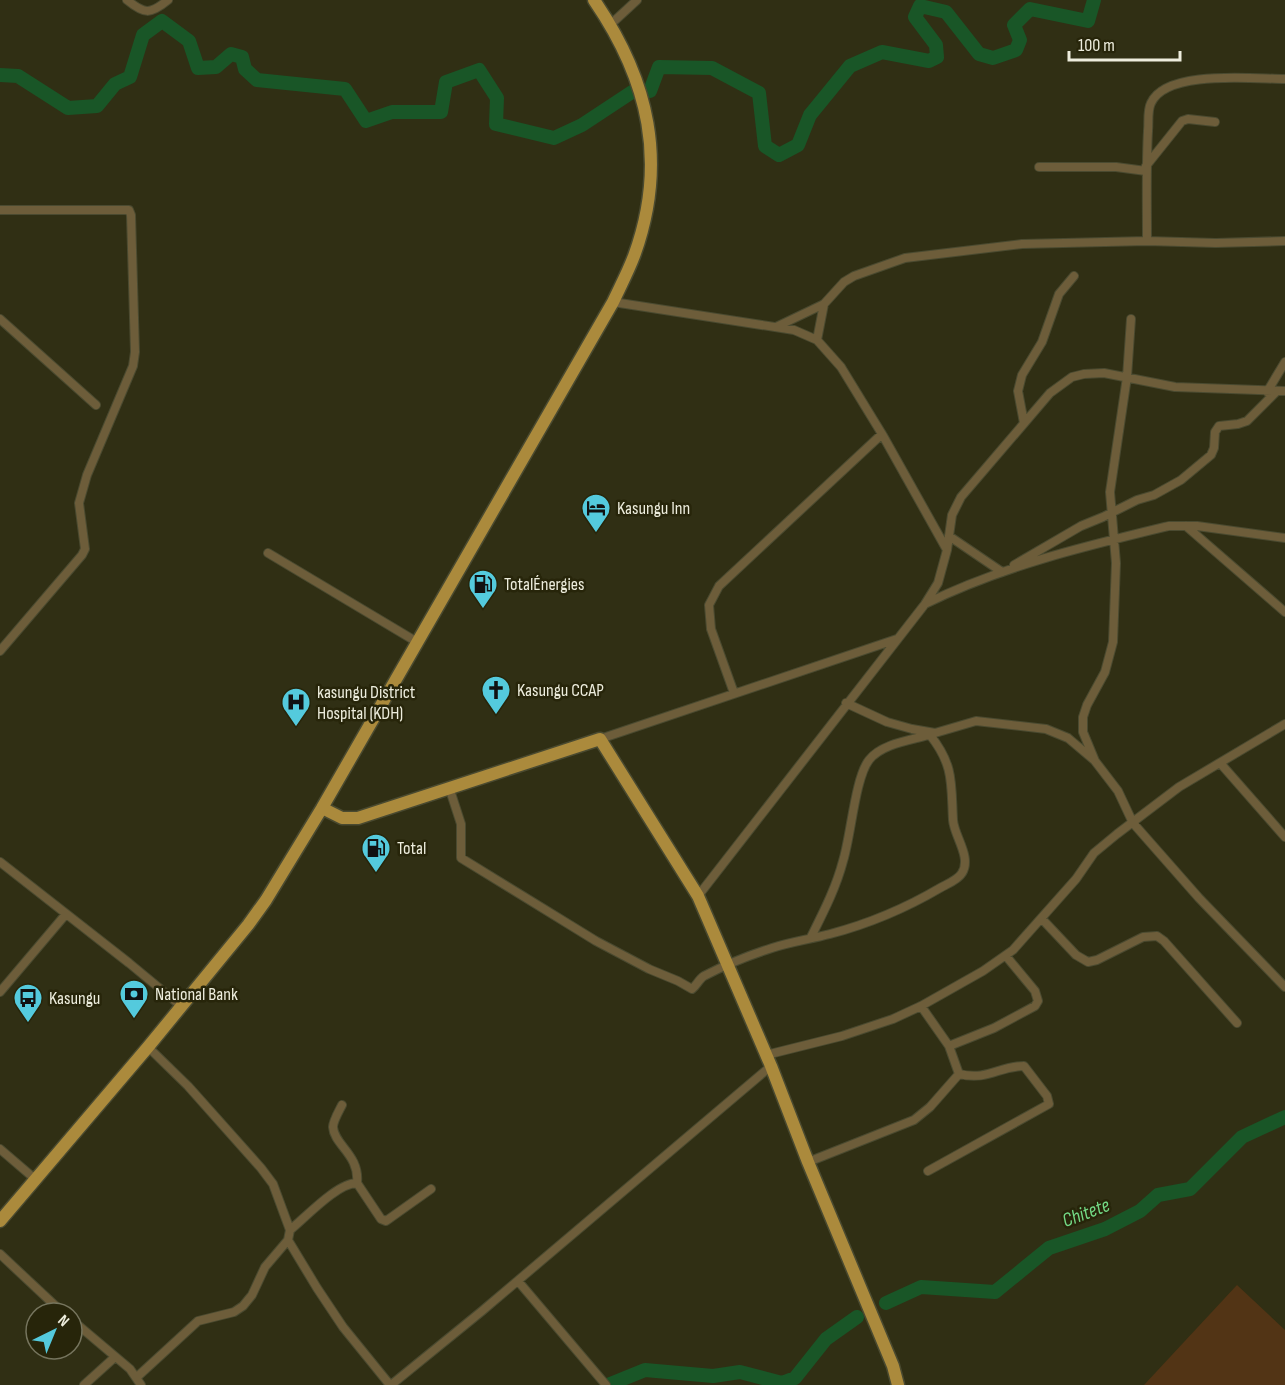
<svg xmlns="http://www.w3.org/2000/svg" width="1285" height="1385" viewBox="0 0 1285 1385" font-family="'Sofia Sans Condensed',sans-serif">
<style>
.green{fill:#523415}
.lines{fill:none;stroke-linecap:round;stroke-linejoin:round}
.river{stroke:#195627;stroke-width:14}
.street-casing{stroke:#4a4a30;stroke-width:10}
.primary-casing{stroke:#4a4a30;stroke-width:15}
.street{stroke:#6d5d3a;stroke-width:8}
.primary{stroke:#ab8a3c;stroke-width:12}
.labels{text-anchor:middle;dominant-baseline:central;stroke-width:5;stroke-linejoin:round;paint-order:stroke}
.poi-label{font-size:18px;fill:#ededdd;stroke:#27250a;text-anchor:start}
.water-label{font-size:20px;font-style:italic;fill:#73d985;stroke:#27250a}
</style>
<rect width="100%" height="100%" fill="#302f14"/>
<!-- green -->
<path class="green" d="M1237,1285L1285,1330V1385H1144Z"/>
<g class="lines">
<!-- river -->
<path class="river" d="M0,75L18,76L68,108L97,106L115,84L130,77L143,35L162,21L189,41L198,68L216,67L231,54L242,57L245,69L257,80L345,89L366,121L392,112H441L446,82L479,70L497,98L496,124L554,138L582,125L632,92
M650,91L659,67L712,68L759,93L765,146L779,155L798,145L810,115L850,66L882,52L929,61L937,57L936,45L915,17L920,6L946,12L979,54L993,58L1016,50L1020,40L1014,25L1030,9L1088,21L1094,0
M886,1303L921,1287L995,1292L1049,1248L1105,1229L1140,1211L1158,1195L1190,1189L1242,1137L1285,1117
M608,1385L645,1370L713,1376L740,1372L782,1383L795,1378L826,1339L857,1317"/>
<!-- street casing -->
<g class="street-casing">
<path id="street" d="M127,0C144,14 150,15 168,0
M611,24L637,0
M1146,166L1182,121L1188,119L1215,122
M1039,167H1116L1146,171
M0,210H129L131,215L135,352L133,366L87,475L79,503L85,549L82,555L0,651
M1147,241C1147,204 1146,167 1148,131C1149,122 1147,111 1151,103C1166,69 1254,79 1285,79
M613,302L794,330L817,340L841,367L882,434L947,550L938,583L925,604L698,896
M0,319L96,405
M1131,319L1127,377L1110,492L1116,563L1113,642L1105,672L1087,705L1083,717V732L1095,761L1118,791L1133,823L1199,898L1285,987
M776,327L824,304L844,282L854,276L905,258L1022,244L1147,241L1216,243L1285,241
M817,340L824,304
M1267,392L1285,362
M1024,423L1018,391L1022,375L1042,342L1059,294L1074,276
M1186,526L1285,612
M949,536L1002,572
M947,550L952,515L961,497L1050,393L1072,377L1084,374L1104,373L1175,387L1285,391
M268,553L417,642
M1014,565L1081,526L1103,517L1137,500L1154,495L1181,480L1211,455L1214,448L1215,432L1219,426L1238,424L1247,421L1276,392
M925,604C1002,566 1086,546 1169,526H1197L1285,538
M734,693L711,629L709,605L719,586L882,434
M846,703L887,722L912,729L935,733L976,721L1046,729L1068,738L1094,760
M600,739L897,639
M1221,764L1285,837
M449,787L461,824V858L596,941L649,969L678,981L692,989C697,985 699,979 704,976C725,965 750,955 772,948C791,942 811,939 830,934C868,924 906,908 940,888C947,884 958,880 962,873C972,857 954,836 953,820C951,783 954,765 930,735
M0,862L129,963L181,1006
M1042,919L1076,955L1088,962L1097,960L1143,937L1157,936L1164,941L1237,1023
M811,937C823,913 836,888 843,861C851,836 855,778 869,760C882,743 913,740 932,734
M0,992L66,914
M949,1046L994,1028L1035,1006L1038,1001L1035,991L1006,956
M148,1047L188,1086L261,1168L273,1184L290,1230L288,1240L317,1288L343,1327L390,1385
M766,1055L842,1036L893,1019L921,1006L983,971L1013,950L1076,879L1094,853L1117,834L1179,787L1285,724
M342,1105C339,1111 333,1121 333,1127C334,1145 360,1155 357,1183
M0,1149L35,1179
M808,1162L914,1120L930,1107L959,1074L949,1046L921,1006
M928,1171L1049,1104L1047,1096L1024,1066C999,1066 988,1081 959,1074
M290,1230C306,1217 337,1183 357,1183L381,1219L386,1221L431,1189
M0,1254L63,1313
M518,1281L606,1385
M72,1320L130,1369L141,1385
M137,1377L198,1321L234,1312L243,1306L252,1295L265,1267L288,1240
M84,1385L115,1357
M391,1385L482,1311L771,1066"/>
</g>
<!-- primary casing -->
<g class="primary-casing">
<path id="primary" d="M322,808L342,818H358L600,739L698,896L771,1066L808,1162L893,1366L898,1385
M0,1221L148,1047L248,925L266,900L322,808L613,302C620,287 628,272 634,256C668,163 649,80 594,0"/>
</g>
<!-- street -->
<use href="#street" class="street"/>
<!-- primary -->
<use href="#primary" class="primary"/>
</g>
<!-- icons -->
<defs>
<g id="hotel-pin" transform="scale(1.5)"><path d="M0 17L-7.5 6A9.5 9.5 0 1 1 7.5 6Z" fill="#54cadd" stroke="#27250a"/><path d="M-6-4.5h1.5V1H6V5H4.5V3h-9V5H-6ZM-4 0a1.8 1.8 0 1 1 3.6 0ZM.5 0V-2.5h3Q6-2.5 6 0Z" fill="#111"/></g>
<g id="fuel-pin" transform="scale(1.5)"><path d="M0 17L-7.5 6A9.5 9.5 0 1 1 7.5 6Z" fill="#54cadd" stroke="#27250a"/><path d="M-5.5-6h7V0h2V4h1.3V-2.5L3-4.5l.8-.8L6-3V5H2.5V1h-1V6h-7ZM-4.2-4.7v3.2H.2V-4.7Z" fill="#111"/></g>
<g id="church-pin" transform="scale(1.5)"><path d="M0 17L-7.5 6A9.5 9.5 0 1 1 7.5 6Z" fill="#54cadd" stroke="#27250a"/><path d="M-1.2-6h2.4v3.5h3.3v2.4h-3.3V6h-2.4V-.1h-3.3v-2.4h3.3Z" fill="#111"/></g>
<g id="hospital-pin" transform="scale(1.5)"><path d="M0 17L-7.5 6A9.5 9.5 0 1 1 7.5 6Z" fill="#54cadd" stroke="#27250a"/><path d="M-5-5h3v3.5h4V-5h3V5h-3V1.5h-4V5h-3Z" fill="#111"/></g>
<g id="bank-pin" transform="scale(1.5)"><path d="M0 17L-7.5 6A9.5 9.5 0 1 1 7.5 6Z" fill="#54cadd" stroke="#27250a"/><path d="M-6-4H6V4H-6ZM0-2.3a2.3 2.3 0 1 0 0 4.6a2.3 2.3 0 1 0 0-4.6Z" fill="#111"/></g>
<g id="bus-pin" transform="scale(1.5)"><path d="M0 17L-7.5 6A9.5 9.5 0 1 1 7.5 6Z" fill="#54cadd" stroke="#27250a"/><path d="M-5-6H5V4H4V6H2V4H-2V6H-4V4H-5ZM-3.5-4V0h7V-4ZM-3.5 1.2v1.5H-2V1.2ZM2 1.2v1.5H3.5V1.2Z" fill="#111"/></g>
</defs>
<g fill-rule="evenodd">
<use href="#hotel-pin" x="596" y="508"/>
<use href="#fuel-pin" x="483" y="584"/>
<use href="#church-pin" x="496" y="690"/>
<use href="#hospital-pin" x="296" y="702"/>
<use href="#fuel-pin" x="376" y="848"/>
<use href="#bank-pin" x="134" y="994"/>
<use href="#bus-pin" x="28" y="998"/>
</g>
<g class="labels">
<!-- poi labels -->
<g class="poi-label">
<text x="617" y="508">Kasungu Inn</text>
<text x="504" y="584">TotalÉnergies</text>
<text x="517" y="690">Kasungu CCAP</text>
<text x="317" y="692">kasungu District<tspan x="317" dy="21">Hospital (KDH)</tspan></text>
<text x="397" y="848">Total</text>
<text x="155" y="994">National Bank</text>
<text x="49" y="998">Kasungu</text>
</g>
<!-- water labels -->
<g class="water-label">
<text transform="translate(1086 1213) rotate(-21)">Chitete</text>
</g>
</g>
<!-- north arrow -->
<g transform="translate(54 1331) rotate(43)"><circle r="28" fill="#27250a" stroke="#76755e" stroke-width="1.5"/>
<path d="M0-4.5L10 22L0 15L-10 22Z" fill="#54cadd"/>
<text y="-9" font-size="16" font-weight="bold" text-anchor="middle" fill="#ededdd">N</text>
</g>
<!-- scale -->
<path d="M1069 51v9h111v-9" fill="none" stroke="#ededdd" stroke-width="3"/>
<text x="1078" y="51" font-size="18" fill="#ededdd" stroke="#27250a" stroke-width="4.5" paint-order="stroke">100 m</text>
</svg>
